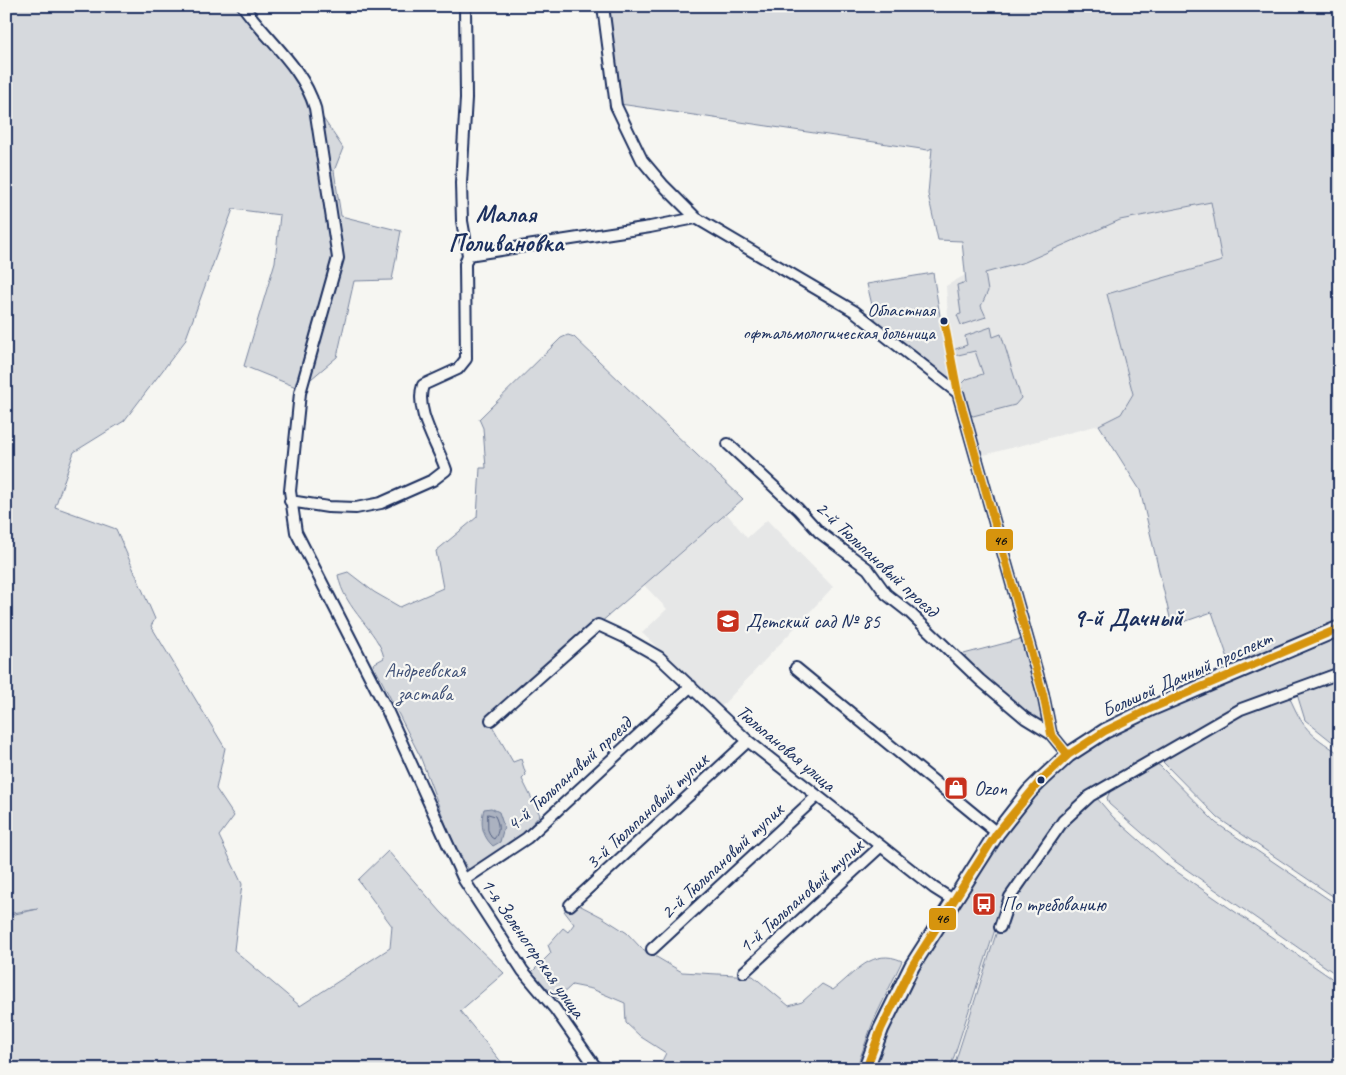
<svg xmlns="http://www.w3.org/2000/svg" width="1346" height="1075" viewBox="0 0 1346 1075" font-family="Caveat,sans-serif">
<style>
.built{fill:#e6e7e7}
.green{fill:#d6d9dd;stroke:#78849e}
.water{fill:#abb2c0;stroke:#717e99}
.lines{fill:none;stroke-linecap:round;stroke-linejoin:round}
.shore{stroke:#556385;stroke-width:1}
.minor-casing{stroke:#1b2f5e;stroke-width:14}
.secondary-casing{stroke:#1b2f5e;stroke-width:18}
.minor{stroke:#f6f6f2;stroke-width:10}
.secondary{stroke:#f6f6f2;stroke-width:14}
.bus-1-casing{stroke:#f6f6f2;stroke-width:11}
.bus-1{stroke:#d6940e;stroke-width:8}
.bus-dot{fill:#1b2f5e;stroke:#f6f6f2;stroke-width:2}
.labels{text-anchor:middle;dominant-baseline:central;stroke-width:4.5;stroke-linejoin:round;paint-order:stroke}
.bus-label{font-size:19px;fill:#1b2f5e;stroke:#f6f6f2;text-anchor:end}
.street-label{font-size:20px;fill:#1b2f5e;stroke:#f6f6f2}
.poi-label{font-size:20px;fill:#1b2f5e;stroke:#f6f6f2;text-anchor:start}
.park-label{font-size:20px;fill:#405177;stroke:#f6f6f2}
.district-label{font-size:25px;font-weight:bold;fill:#1b2f5e;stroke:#f6f6f2}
.line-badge{stroke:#f6f6f2;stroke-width:2}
.pale-badge-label{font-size:14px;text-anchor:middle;font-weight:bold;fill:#111}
</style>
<rect width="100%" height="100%" fill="#f6f6f2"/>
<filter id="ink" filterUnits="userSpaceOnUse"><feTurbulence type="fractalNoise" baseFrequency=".02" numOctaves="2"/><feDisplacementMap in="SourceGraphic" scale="10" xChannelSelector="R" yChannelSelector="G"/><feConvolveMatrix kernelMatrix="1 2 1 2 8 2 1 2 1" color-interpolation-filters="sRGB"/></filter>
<g filter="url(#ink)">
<!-- built -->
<path class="built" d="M1211,202L1222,261L1107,294L1133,394L1122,414L1099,425L980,456L962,394L948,317L946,286L965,275L1120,220Z
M727,514L747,538L767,520L833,587L721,707L642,633L667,609L644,585Z"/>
<!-- green -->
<path class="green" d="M6,6H242L274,45L343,148L334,171L341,216L401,231L392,280L354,281L337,357L311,379L296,387L244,366L275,262L280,215L233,209L185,341L124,421L74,452L55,507L116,529L155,619L151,626L225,748L216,789L234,816L219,836L242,884L234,950L300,1006L390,948L392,926L358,880L388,851L441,912L504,973L460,1011L507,1069H6V916L38,909L6,914Z
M607,6H1340V622L1231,667L1212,612L1172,626L1140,490L1099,425L1121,414L1133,394L1107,294L1222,261L1211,202L1120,220L1025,262L985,273L988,291L981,306L986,317L961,325L957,315L961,314L957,285L966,282L962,241L938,240L928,194L932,148L928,150L620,104Z
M933,273L951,383L876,322L867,284Z
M991,327L993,337L1001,334L1021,398L1015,405L973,416L968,413L961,385L967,379L983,374L975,351L954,356L953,350L967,345L965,336Z
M568,335L574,337L743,499L517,695L487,717L513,762L521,759L526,775L522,779L540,815L520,837L472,869H468L449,833L420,756L373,664L384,658C379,631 344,610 338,575L348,572L374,592L400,607L443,588L436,551L477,517L480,468H486L483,428L479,419L561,338Z
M1340,635V666L1239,706L1088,794L999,917L950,1069H872L916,968L948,914L1031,796L1064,766L1095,743L1145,718Z
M1021,639L1038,695L1042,722H1036L960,655Z
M1340,675V748L1305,720L1296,691Z
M1288,694C1304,730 1307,732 1340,754V901L1218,818L1163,762L1167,755L1241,715Z
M1153,762L1160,766L1216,823L1340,907V977L1173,860L1109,804L1107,798L1111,789Z
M1096,797L1113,817L1167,865L1340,984V1069H953L996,934L1003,924L1013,898L1065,823Z
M579,905L602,917L627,933L641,948L682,972L753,976L789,1006L802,1002L822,984L833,990C855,973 873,947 902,961L873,1022L856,1069H670L662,1061L666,1053L641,1037L626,1023L625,1003L592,989L572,985L557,999L532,972L551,953L548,945L563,928L568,932L574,924L564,911Z"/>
<!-- water -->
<path class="water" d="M491,808L499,812L504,827L500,842L493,846C482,836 480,823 484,809Z"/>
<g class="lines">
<!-- shore -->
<path class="shore" d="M488,814L495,816C499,824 500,832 494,839L491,837L488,830Z"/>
<!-- minor casing -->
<g class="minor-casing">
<path id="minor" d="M243,6C267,40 303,67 315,108L338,258L300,393L290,491L296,532L386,708L464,880L523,971L555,1009L597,1069
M603,6L616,106L642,160L663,185L696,218L854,311L958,393L1043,694L1051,734L1068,755
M468,255L650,227L696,218
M728,444L798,509L819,532L868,569L886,594L909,612L980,680L1025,718L1051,734
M290,501L328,507L356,508L381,503L433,480L446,470C438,445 414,411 423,385L458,369L466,359L465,264L468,255L462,221L461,183L466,98L465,6
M796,668L997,833
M491,720L598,625L624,637L659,657L748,741L934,888L953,900
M464,880L527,838L691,686
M570,905L748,741
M1000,927L1010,897L1063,821L1090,796L1241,709L1340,673
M652,949L816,797
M744,972L881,846"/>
</g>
<!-- secondary casing -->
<g class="secondary-casing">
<path id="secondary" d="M866,1069L881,1029L912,966L997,833L1029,792L1040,781L1068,755L1105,731L1152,708L1340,628"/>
</g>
<!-- minor -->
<use href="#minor" class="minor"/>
<!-- secondary -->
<use href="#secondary" class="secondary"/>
<!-- bus-1 casing -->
<g class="bus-1-casing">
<path id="bus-1" d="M944,320L958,393L1043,694L1051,734L1068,755
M866,1069L881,1029L912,966L997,833L1040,781L1068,755L1105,731L1152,708L1340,628"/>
</g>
<!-- bus-1 -->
<use href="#bus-1" class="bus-1"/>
</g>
</g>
<!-- icons -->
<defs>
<g id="school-square" transform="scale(1.25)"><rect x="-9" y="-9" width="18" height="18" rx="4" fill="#c8321e" stroke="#f6f6f2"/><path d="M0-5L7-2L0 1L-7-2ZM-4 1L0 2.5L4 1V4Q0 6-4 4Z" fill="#fff"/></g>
<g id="shop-square" transform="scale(1.25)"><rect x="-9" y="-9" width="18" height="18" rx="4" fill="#c8321e" stroke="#f6f6f2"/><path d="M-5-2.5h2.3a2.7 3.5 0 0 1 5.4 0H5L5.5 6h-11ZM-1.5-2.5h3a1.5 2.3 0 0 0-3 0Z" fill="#fff"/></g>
<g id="bus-square" transform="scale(1.25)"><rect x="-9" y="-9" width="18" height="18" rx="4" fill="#c8321e" stroke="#f6f6f2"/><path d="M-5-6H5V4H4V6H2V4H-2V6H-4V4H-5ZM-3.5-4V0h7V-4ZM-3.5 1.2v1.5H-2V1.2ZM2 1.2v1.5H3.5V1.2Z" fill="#fff"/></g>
</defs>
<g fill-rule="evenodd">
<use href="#school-square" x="728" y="621"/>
<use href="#shop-square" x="956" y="788"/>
<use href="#bus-square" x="984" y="904"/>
</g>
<!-- markers -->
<g class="bus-dot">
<circle cx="944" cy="321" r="4.5"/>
<circle cx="1041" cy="780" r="4.5"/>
</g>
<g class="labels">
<!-- bus labels -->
<g class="bus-label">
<text x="935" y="310">Областная<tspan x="935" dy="23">офтальмологическая больница</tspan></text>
</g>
<!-- street labels -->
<g class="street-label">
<text transform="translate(877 559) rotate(43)">2-й Тюльпановый проезд</text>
<text transform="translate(1187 674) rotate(-24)">Большой Дачный проспект</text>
<text transform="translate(786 748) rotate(40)">Тюльпановая улица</text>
<text transform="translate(569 774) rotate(-42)">4-й Тюльпановый проезд</text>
<text transform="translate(647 811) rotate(-43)">3-й Тюльпановый тупик</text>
<text transform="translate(722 861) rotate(-43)">2-й Тюльпановый тупик</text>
<text transform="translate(801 896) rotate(-42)">1-й Тюльпановый тупик</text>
<text transform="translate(533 948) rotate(55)">1-я Зеленогорская улица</text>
</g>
<!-- poi labels -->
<g class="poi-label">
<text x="746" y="621">Детский сад № 85</text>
<text x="974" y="788">Ozon</text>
<text x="1002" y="904">По требованию</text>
</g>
<!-- park labels -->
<g class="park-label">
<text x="425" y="670">Андреевская<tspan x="425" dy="23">застава</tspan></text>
</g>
<!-- district labels -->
<g class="district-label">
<text x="506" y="214">Малая<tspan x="506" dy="29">Поливановка</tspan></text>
<text x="1128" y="618">9-й Дачный</text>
</g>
</g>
<g class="line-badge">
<rect x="985" y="528" width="29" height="24" rx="5" fill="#d6940e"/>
<rect x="928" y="907" width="29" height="24" rx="5" fill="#d6940e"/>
</g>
<g class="pale-badge-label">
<text x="1000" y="545">46</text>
<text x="942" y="923">46</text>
</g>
<!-- margin -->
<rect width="1346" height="1075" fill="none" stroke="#f6f6f2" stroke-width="25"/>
<rect x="12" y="12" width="1321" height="1050" fill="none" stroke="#1b2f5e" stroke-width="2" filter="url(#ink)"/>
</svg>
